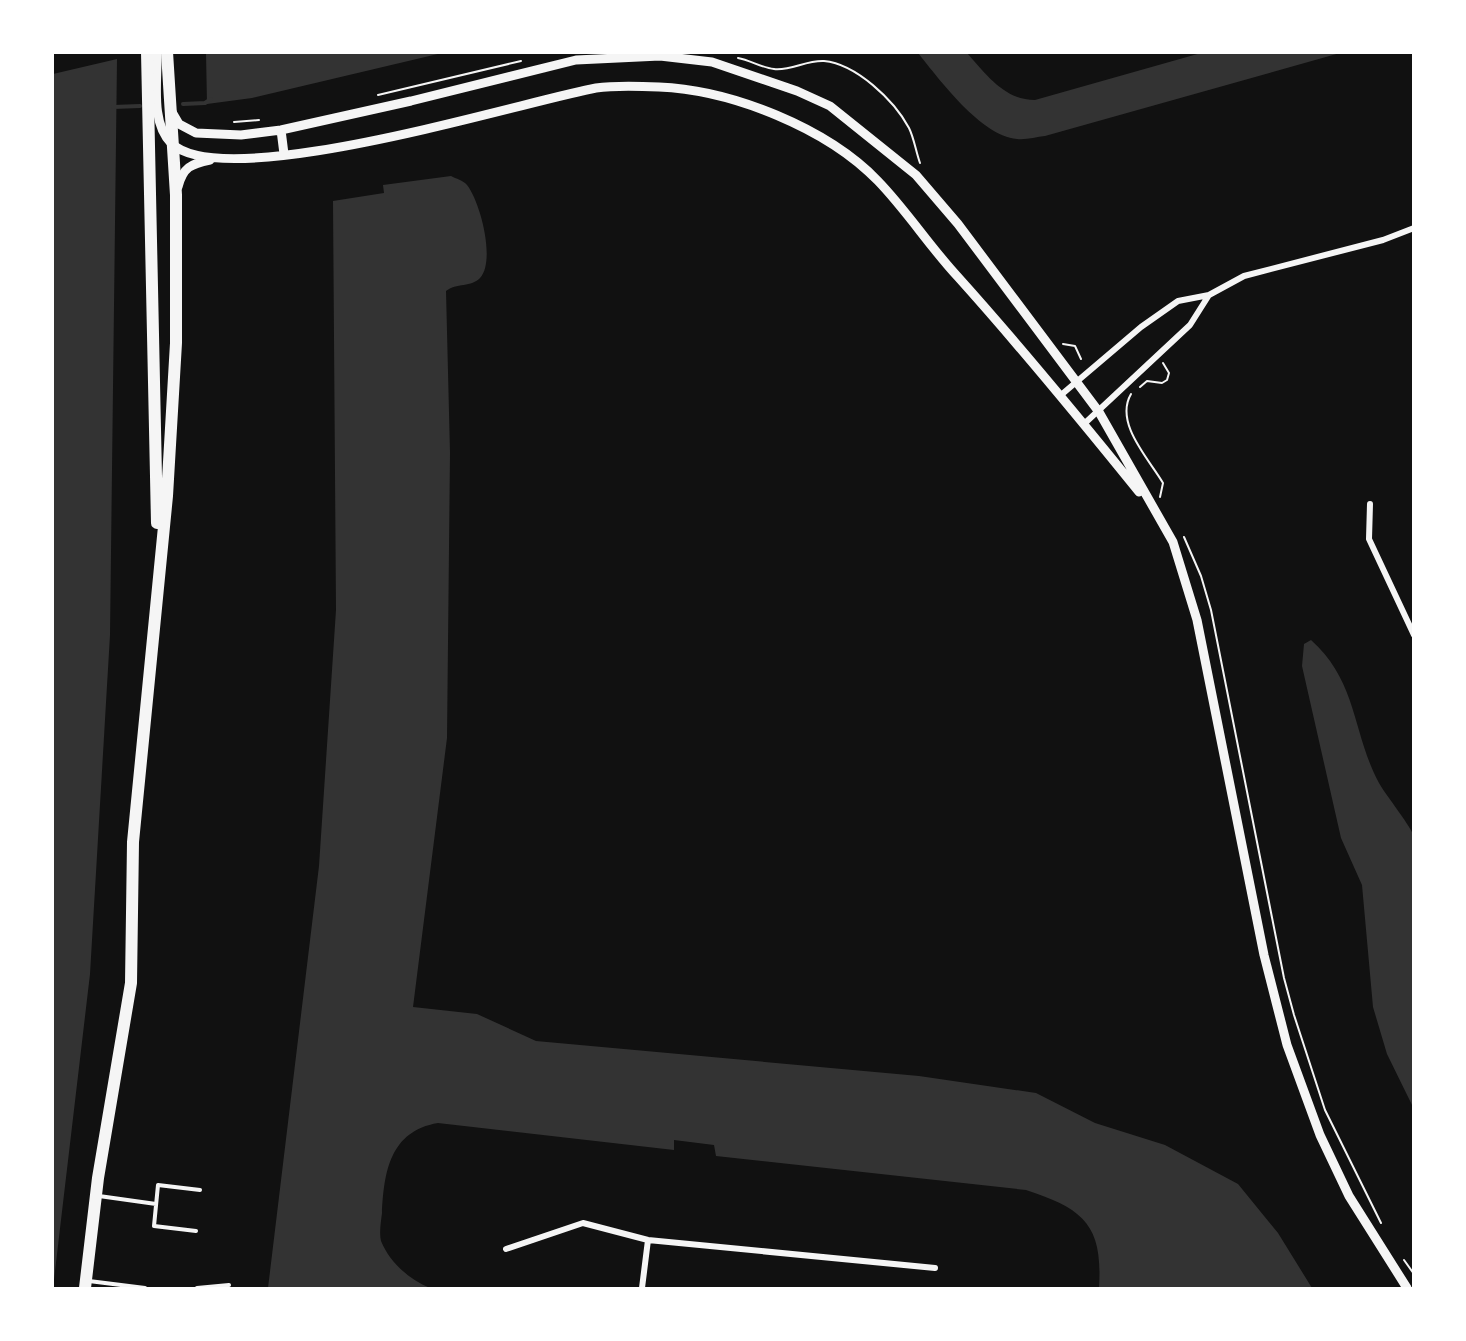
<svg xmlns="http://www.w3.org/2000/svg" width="1466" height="1341" viewBox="0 0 1466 1341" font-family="Figtree,sans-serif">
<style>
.water{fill:#333}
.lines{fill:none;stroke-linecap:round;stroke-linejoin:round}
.stream{stroke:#333;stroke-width:4}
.path{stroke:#f5f5f5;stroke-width:2}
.service{stroke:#f5f5f5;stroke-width:4}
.minor{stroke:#f5f5f5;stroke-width:6}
.tertiary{stroke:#f5f5f5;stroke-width:9}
.primary{stroke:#f5f5f5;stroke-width:12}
</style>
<rect width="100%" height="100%" fill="#111"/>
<!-- water -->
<path class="water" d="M206,53L211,52L442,53L252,98L207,104Z
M918,53H967C986,74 1004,100 1035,100L1201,53H1340L1045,136C1036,137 1026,140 1017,139C981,136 939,79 918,53Z
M117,59L110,635L90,974L53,1288V74Z
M451,176C456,179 463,180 467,185C480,201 496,261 480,278C472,287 456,283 446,291L450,453L447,738L413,1007L477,1014L536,1041L919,1076L1036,1093L1095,1123L1165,1145L1238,1184L1278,1233L1312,1288H1099C1103,1225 1084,1209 1026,1190L716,1156L714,1145L674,1140V1150L438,1123C390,1131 384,1172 382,1213C381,1221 379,1233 381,1241C390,1263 409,1279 430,1288H268L319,866L336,610L333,201L384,193L383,185Z
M1311,640C1358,682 1352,733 1379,783C1385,794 1413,829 1414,837C1416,871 1414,908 1414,942C1413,959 1410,971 1414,988L1413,1107L1387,1054L1373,1007L1362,885L1341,838L1302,666L1304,644Z"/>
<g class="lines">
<!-- stream -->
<path class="stream" d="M183,104L205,103L211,99
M113,107L140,106"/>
<!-- path -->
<path class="path" d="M738,58C750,60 762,68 774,69C791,71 806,60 824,61C856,64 894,100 909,128C914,138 916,152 920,163
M378,95L521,61
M234,122L259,120
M1063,344L1075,346L1081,359
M1140,387L1147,381L1162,383L1167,380L1169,373L1163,363
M1131,394C1114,423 1149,459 1163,483L1160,497
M1184,537L1201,576L1211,610L1284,978L1294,1015L1325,1110L1381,1223
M1404,1260L1414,1274"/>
<!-- service -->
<path class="service" d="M99,1196L156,1204
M196,1231L154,1226L158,1185L200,1190
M89,1281L145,1288
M197,1288L229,1285"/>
<!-- minor -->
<path class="minor" d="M1061,395L1141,327L1178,301L1209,295L1244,276L1383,240L1414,228
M1084,424L1190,325L1209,295
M1370,504L1369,539L1414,635
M506,1249L583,1223L648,1240L935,1268
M642,1288L648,1240"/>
<!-- tertiary -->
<path class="tertiary" d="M157,52C158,80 150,122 171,143C224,195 521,102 596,88C616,85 639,86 659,87C732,90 827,128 878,181C907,211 930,247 958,277C1021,347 1080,419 1139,492
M172,112L179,124L196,133L241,135L281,130L411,101L576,60L660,56L712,62L797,91L830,106L916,175L958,224L1099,412L1173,542L1197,620L1264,955L1287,1045L1320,1135L1349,1196L1407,1288
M281,130L284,154
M178,187C183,167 191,164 210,160"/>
<!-- primary -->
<path class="primary" d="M147,52L157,523
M85,1288L98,1178L131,983L133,842L167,496L176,343V195L167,52"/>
</g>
<!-- border -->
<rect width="1466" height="1341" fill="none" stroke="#ffffff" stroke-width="108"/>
</svg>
